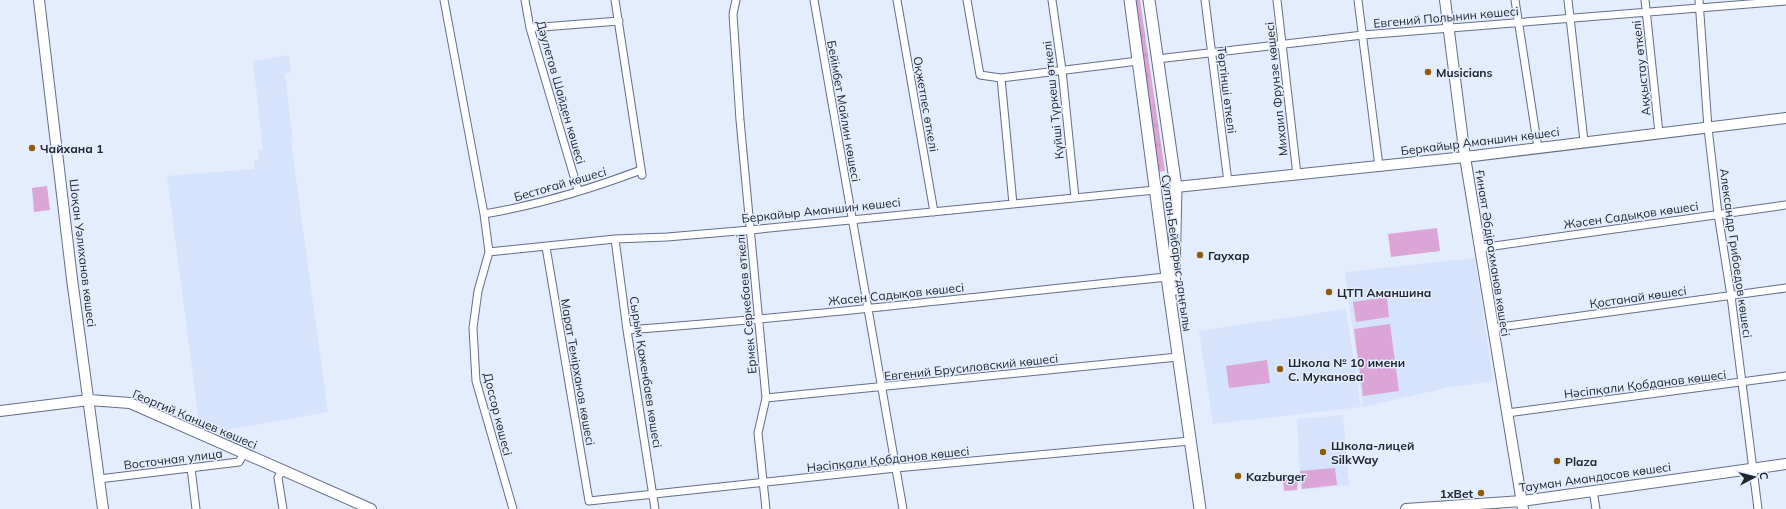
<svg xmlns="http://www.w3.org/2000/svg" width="1786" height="509" viewBox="0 0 1786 509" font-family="Mulish,sans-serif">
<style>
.built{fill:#d5e3fd}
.grass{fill:url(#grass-tufts)}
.park{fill:#dca5d7}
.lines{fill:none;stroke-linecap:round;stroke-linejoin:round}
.street-casing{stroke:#626e85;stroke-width:9}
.secondary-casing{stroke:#626e85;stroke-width:12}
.primary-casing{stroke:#626e85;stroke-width:13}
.street{stroke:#fff;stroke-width:7}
.secondary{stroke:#fff;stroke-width:10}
.primary{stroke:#fff;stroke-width:11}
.poi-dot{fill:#8f5b0c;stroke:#e4edfd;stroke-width:1.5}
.labels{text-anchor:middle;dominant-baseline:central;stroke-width:3;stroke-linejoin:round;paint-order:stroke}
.street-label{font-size:12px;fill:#21262f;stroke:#e4edfd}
.poi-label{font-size:12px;font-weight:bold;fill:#21262f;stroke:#e4edfd;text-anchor:start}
</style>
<defs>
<pattern id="grass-tufts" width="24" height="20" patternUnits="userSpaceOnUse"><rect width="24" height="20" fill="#dca5d7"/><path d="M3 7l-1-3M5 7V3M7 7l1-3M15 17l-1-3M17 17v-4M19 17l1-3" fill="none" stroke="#bc8eb9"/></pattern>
</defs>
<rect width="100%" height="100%" fill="#e4edfd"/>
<!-- built -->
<path class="built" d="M289,55L291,72L285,74L293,142H291L328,412L214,432L199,422L167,176L254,169V161L259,160L258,150L263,149L253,61Z
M1475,258L1493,381L1446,388L1363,407L1345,272Z
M1346,309L1361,407L1213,424L1199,331Z
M1343,415L1349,485L1301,490L1297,419Z"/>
<!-- grass -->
<path class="grass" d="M1133,0H1140L1165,171L1158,172Z"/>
<!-- park -->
<path class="park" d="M47,186L50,210L34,212L32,188Z
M1437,228L1440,251L1391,257L1388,234Z
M1387,297L1389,317L1356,322L1353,302Z
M1390,324L1399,391L1363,396L1354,329Z
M1267,360L1270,383L1229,388L1226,366Z
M1335,468L1337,485L1302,489L1300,471Z
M1298,479L1297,490L1284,491L1283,480Z"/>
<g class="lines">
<!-- street casing -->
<g class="street-casing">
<path id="street" d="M444,0L484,214L489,252L478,291L473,328L476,381L513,509
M525,0L530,28L578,190
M615,0L642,175
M736,0L733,14L740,120L766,398L758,433L766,509
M814,0L903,509
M897,0L934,212
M967,0L980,75L1001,78L1013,204
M1052,0L1062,70L1075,198
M1205,0L1228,182
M1277,0L1297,175
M1358,0L1379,166
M1515,0L1538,148
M1568,0L1584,141
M1645,0L1659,133
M1699,0L1708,128L1718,214L1731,296L1758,509
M530,28L619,21
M1157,59L1363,35L1786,1
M1001,78L1138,61
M484,214C537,205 591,189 641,170
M615,239L627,330L655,509
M546,247L589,501L896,468L1190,441
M1480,248L1786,205
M489,252L615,239L667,237L750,230L1155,190
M1493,328L1786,288
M627,330C807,317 987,295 1167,277
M766,398L1178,357
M1507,413L1786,376
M191,468L196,509
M282,470L278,478L283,509
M99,479L239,462L244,453
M1593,491L1596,509"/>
</g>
<!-- secondary casing -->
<g class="secondary-casing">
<path id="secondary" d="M39,0L72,279L103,509
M1445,0L1465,157L1523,509
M1176,187L1465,157L1786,118
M0,411L89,400L130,403L371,509
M1406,509L1522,501L1786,464"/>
</g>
<!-- primary casing -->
<g class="primary-casing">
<path id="primary" d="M1130,0L1167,277L1200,509
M1149,0L1176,187L1174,276L1176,289"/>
</g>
<!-- street -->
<use href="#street" class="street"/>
<!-- secondary -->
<use href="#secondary" class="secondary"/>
<!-- primary -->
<use href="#primary" class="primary"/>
</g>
<!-- markers -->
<g class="poi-dot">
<circle cx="1428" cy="72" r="4"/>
<circle cx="32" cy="148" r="4"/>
<circle cx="1200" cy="255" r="4"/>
<circle cx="1329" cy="292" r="4"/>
<circle cx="1280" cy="369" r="4"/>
<circle cx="1323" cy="452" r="4"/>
<circle cx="1557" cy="461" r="4"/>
<circle cx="1238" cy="476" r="4"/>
<circle cx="1481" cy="493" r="4"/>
</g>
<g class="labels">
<!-- street labels -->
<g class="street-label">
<text transform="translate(1446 17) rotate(-5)">Евгений Полынин көшесі</text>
<text transform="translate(1641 68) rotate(-96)">Аққыстау өткелі</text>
<text transform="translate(1276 89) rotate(-96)">Михаил Фрунзе көшесі</text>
<text transform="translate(1227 90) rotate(83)">Төртінші өткелі</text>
<text transform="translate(561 92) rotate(74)">Дәулетов Шайден көшесі</text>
<text transform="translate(1053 100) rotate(-96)">Күйші Түркеш өткелі</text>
<text transform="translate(926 104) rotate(80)">Оқжетпес өткелі</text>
<text transform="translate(844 111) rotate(80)">Бейімбет Майлин көшесі</text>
<text transform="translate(1480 141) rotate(-7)">Беркайыр Аманшин көшесі</text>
<text transform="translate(560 184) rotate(-16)">Бестоғай көшесі</text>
<text transform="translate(821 210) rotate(-6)">Беркайыр Аманшин көшесі</text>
<text transform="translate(1631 215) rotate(-8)">Жәсен Садықов көшесі</text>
<text transform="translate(83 253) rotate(83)">Шоқан Уәлиханов көшесі</text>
<text transform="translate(1177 253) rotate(82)">Сұлтан Бейбарыс даңғылы</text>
<text transform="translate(1493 253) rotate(81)">Ғинаят Әбдірахманов көшесі</text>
<text transform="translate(1736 253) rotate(82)">Александр Грибоедов көшесі</text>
<text transform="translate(896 294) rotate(-6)">Жасен Садықов көшесі</text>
<text transform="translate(1638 297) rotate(-8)">Қостанай көшесі</text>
<text transform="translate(746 304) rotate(-95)">Ермек Серкебаев өткелі</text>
<text transform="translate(971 367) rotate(-6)">Евгений Брусиловский көшесі</text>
<text transform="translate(578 372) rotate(80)">Марат Темірханов көшесі</text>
<text transform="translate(646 372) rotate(81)">Сырым Қаженбаев көшесі</text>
<text transform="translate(1645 384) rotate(-7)">Нәсіпқали Қобданов көшесі</text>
<text transform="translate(498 414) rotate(76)">Доссор көшесі</text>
<text transform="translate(195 419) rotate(23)">Георгий Канцев көшесі</text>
<text transform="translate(173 459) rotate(-7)">Восточная улица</text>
<text transform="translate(888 459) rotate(-6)">Нәсіпқали Қобданов көшесі</text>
<text transform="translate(1595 477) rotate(-8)">Тауман Амандосов көшесі</text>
</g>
<!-- poi labels -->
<g class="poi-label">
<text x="1436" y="72">Musicians</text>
<text x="40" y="148">Чайхана 1</text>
<text x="1208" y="255">Гаухар</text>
<text x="1337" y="292">ЦТП Аманшина</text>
<text x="1288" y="362">Школа № 10 имени<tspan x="1288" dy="14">С. Муканова</tspan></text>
<text x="1331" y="445">Школа-лицей<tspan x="1331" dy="14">SilkWay</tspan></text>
<text x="1565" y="461">Plaza</text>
<text x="1246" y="476">Kazburger</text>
<text x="1473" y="493" text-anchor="end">1xBet</text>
</g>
</g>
<!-- north arrow -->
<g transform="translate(1754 477) rotate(83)" stroke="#e4edfd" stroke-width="3" paint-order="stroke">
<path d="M0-3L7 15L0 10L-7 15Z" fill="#21262f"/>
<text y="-6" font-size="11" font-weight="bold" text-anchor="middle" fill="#21262f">С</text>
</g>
</svg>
